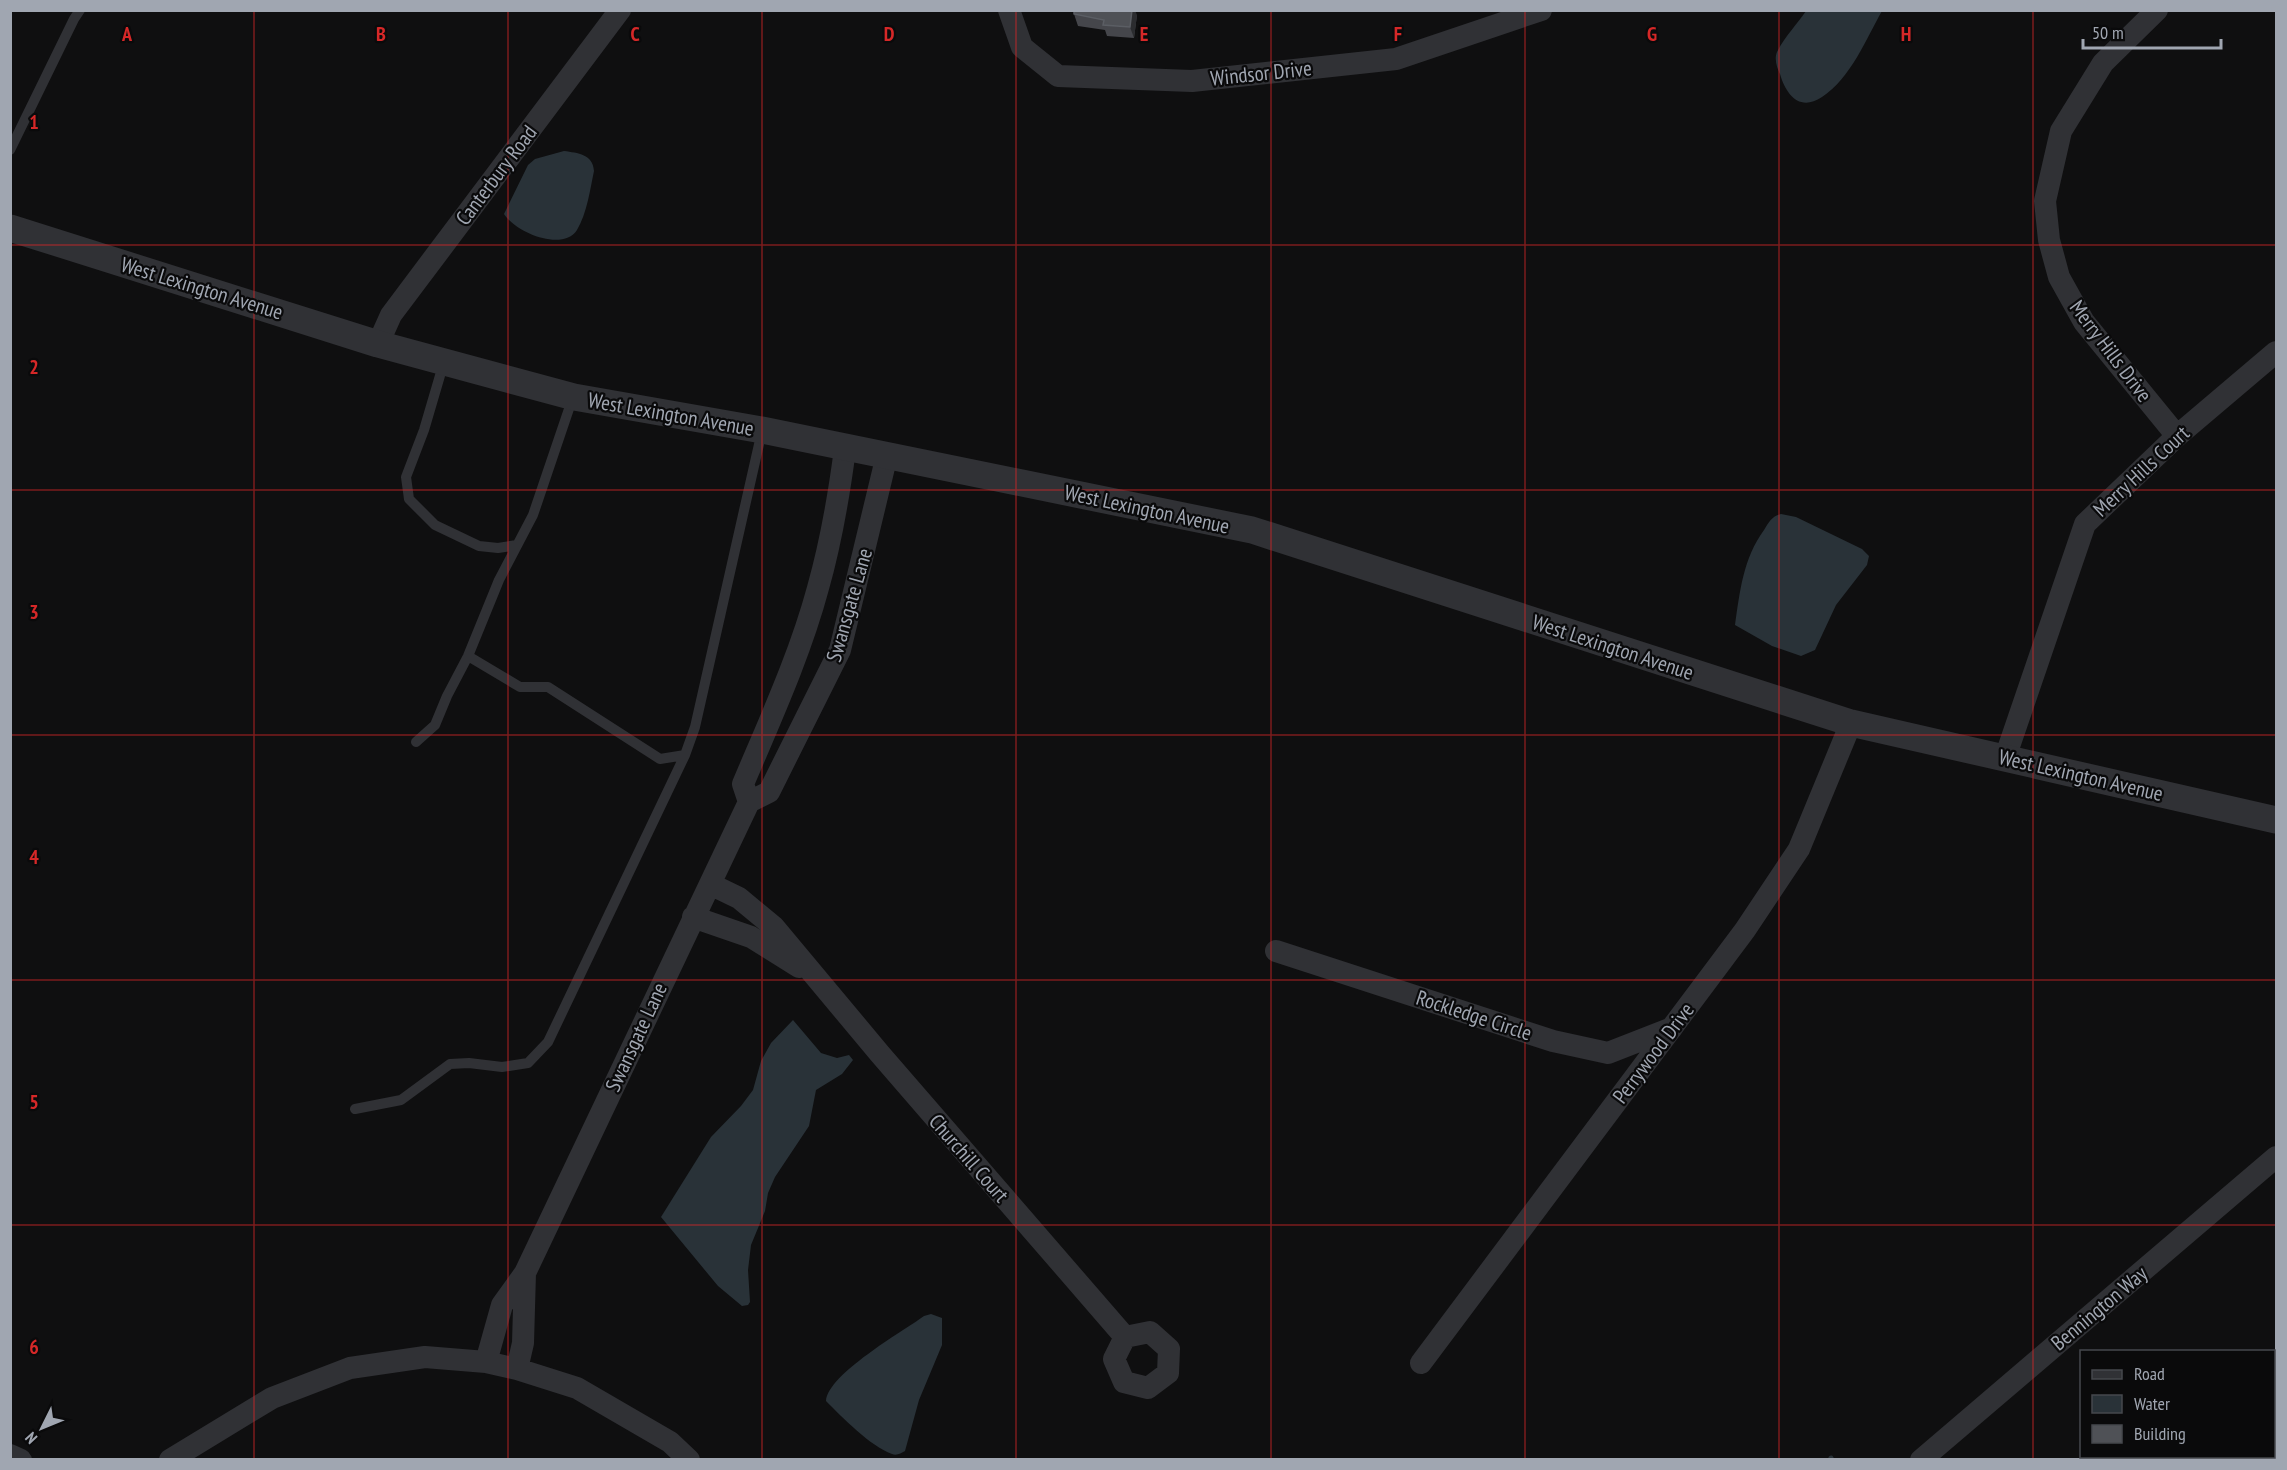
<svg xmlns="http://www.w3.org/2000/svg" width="2287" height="1470" viewBox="0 0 2287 1470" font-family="'PT Sans Narrow',sans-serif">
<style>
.water{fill:#293238}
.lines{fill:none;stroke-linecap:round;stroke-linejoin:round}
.stream{stroke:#293238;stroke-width:5}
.service{stroke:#303135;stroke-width:10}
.minor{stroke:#303135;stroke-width:22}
.tertiary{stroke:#303135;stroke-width:27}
.wall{fill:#45464b}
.shaded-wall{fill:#2b2c2f}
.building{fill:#4f5156;stroke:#5b5e64;stroke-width:1.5}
.grid{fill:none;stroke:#d62828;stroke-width:1.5;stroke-opacity:0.55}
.labels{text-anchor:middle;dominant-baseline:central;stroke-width:4.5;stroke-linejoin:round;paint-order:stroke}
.street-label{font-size:21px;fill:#a0a6b1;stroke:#0a0a0b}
.grid-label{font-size:20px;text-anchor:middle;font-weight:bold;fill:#d62828;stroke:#0a0a0b;stroke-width:4.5;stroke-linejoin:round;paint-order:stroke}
</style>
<rect width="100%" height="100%" fill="#0f0f10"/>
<!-- water -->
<path class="water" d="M1806,11H1882C1866,39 1851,78 1822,97C1800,112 1786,95 1780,74C1777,68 1774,59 1777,52C1784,38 1797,24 1806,11Z
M564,151C578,153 593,154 594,171C590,190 587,213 577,230C563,252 516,233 504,214L528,165L535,159Z
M1781,514L1796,517L1862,549L1869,556L1867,565L1836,605L1815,650L1801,656L1772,646L1735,625C1740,591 1743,559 1764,530C1769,522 1772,516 1781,514Z
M793,1020L821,1053L837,1058L849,1055L853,1060L842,1074L816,1090L809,1126L775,1177L768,1193L765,1211L751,1245L748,1270L750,1302L748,1305L742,1306L718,1286L661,1217L711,1137L741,1106L753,1090L761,1061L771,1043Z
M931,1314L942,1318V1345L919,1400L905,1451C901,1453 897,1456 892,1454C870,1446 842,1417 826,1401C828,1374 902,1332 924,1316Z"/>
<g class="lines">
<!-- stream -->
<path class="stream" d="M1831,1458L1832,1460"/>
<!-- service -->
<path class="service" d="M10,150L74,19L80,10
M444,362L424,430L406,477L409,499L435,525L479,546L498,548L517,545
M468,656L520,687H548L660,759L685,755
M416,742L435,725L447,696L468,656L499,580L533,515L573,397
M355,1109L401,1100L450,1064L469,1063L502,1067L528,1063L548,1042L685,755L695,727L762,431"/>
<!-- minor -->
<path class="minor" d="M1009,10L1022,47L1058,76L1192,81L1396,59L1541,10
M2157,10L2103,63L2061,131L2045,201L2049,240L2059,277L2084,322L2177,436
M378,344L391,315L620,10
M2005,758L2085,524L2177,436L2276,352
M749,802L743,784C770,720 800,655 818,588C831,542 839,495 845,449
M710,884L739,898L774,927L880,1054L1125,1337
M693,917L751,937L799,967
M1276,951L1553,1041L1608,1053L1672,1028
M1150,1332L1169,1349L1168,1373L1148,1388L1124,1382L1114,1359L1125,1337Z
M486,1362L502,1305L525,1273L749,802L769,792L840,650L887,455
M1421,1363L1745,930L1799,849L1851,723
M517,1369L523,1343L525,1273
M10,1455L21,1460
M170,1460L272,1398L350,1368L425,1357L486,1362L517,1369L577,1388L670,1442L689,1460
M1921,1460L2276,1157"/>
<!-- tertiary -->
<path class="tertiary" d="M10,228L378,344L574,397L762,430L1252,530L1851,723L2276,820"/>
</g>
<!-- wall -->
<path class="wall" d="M1074,14L1137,15L1134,38L1107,36L1105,30L1078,26Z"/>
<!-- shaded-wall -->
<path class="shaded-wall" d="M1132,10H1135L1137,15L1134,38L1130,27Z"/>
<!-- building -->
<path class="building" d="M1074,10H1132L1130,27L1103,25L1104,20L1074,14Z"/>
<!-- grid -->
<path class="grid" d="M254,10V1460M508,10V1460M762,10V1460M1016,10V1460M1271,10V1460M1525,10V1460M1779,10V1460M2033,10V1460M10,245H2276M10,490H2276M10,735H2276M10,980H2276M10,1225H2276"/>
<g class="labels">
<!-- street labels -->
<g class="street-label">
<text transform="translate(1261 73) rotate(-6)">Windsor Drive</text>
<text transform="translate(496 175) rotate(-53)">Canterbury Road</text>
<text transform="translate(202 288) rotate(17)">West Lexington Avenue</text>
<text transform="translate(2111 351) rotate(53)">Merry Hills Drive</text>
<text transform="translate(671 414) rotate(10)">West Lexington Avenue</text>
<text transform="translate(2141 471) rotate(-43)">Merry Hills Court</text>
<text transform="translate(1147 509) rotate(12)">West Lexington Avenue</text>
<text transform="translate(849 605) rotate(-74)">Swansgate Lane</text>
<text transform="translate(1613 647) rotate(18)">West Lexington Avenue</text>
<text transform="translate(2081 775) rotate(13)">West Lexington Avenue</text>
<text transform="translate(1474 1015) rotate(18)">Rockledge Circle</text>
<text transform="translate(636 1037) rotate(-65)">Swansgate Lane</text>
<text transform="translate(1653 1053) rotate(-53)">Perrywood Drive</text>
<text transform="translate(969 1158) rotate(49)">Churchill Court</text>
<text transform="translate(2099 1308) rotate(-40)">Bennington Way</text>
</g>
</g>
<g class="grid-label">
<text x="127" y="41">A</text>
<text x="381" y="41">B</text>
<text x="635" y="41">C</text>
<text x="889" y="41">D</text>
<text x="1144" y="41">E</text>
<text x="1398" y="41">F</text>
<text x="1652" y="41">G</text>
<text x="1906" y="41">H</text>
<text x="34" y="129">1</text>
<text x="34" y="374">2</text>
<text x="34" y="619">3</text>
<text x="34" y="864">4</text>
<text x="34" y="1109">5</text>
<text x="34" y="1354">6</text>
</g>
<!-- border -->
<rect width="2287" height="1470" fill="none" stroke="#a0a6b1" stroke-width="24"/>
<!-- legend -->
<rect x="2080" y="1350" width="195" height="108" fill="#0a0a0b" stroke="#46484d" stroke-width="1.5"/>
<rect x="2092" y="1370" width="30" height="9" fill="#303135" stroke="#46484d" stroke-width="1.5"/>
<text x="2134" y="1380" font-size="18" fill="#a0a6b1">Road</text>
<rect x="2092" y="1395" width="30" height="18" fill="#293238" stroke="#46484d" stroke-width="1.5"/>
<text x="2134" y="1410" font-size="18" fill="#a0a6b1">Water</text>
<rect x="2092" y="1425" width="30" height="18" fill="#4f5156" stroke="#46484d" stroke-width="1.5"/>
<text x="2134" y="1440" font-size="18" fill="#a0a6b1">Building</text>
<!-- north arrow -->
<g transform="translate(42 1428) rotate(227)" stroke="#0a0a0b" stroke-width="4.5" paint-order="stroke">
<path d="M0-4.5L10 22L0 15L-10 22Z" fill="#a0a6b1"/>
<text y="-9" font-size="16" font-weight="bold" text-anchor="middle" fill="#a0a6b1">N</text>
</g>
<!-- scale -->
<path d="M2083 39v9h138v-9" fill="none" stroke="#a0a6b1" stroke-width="3"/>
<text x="2092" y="39" font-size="18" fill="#a0a6b1" stroke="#0a0a0b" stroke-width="4.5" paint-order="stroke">50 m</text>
</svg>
